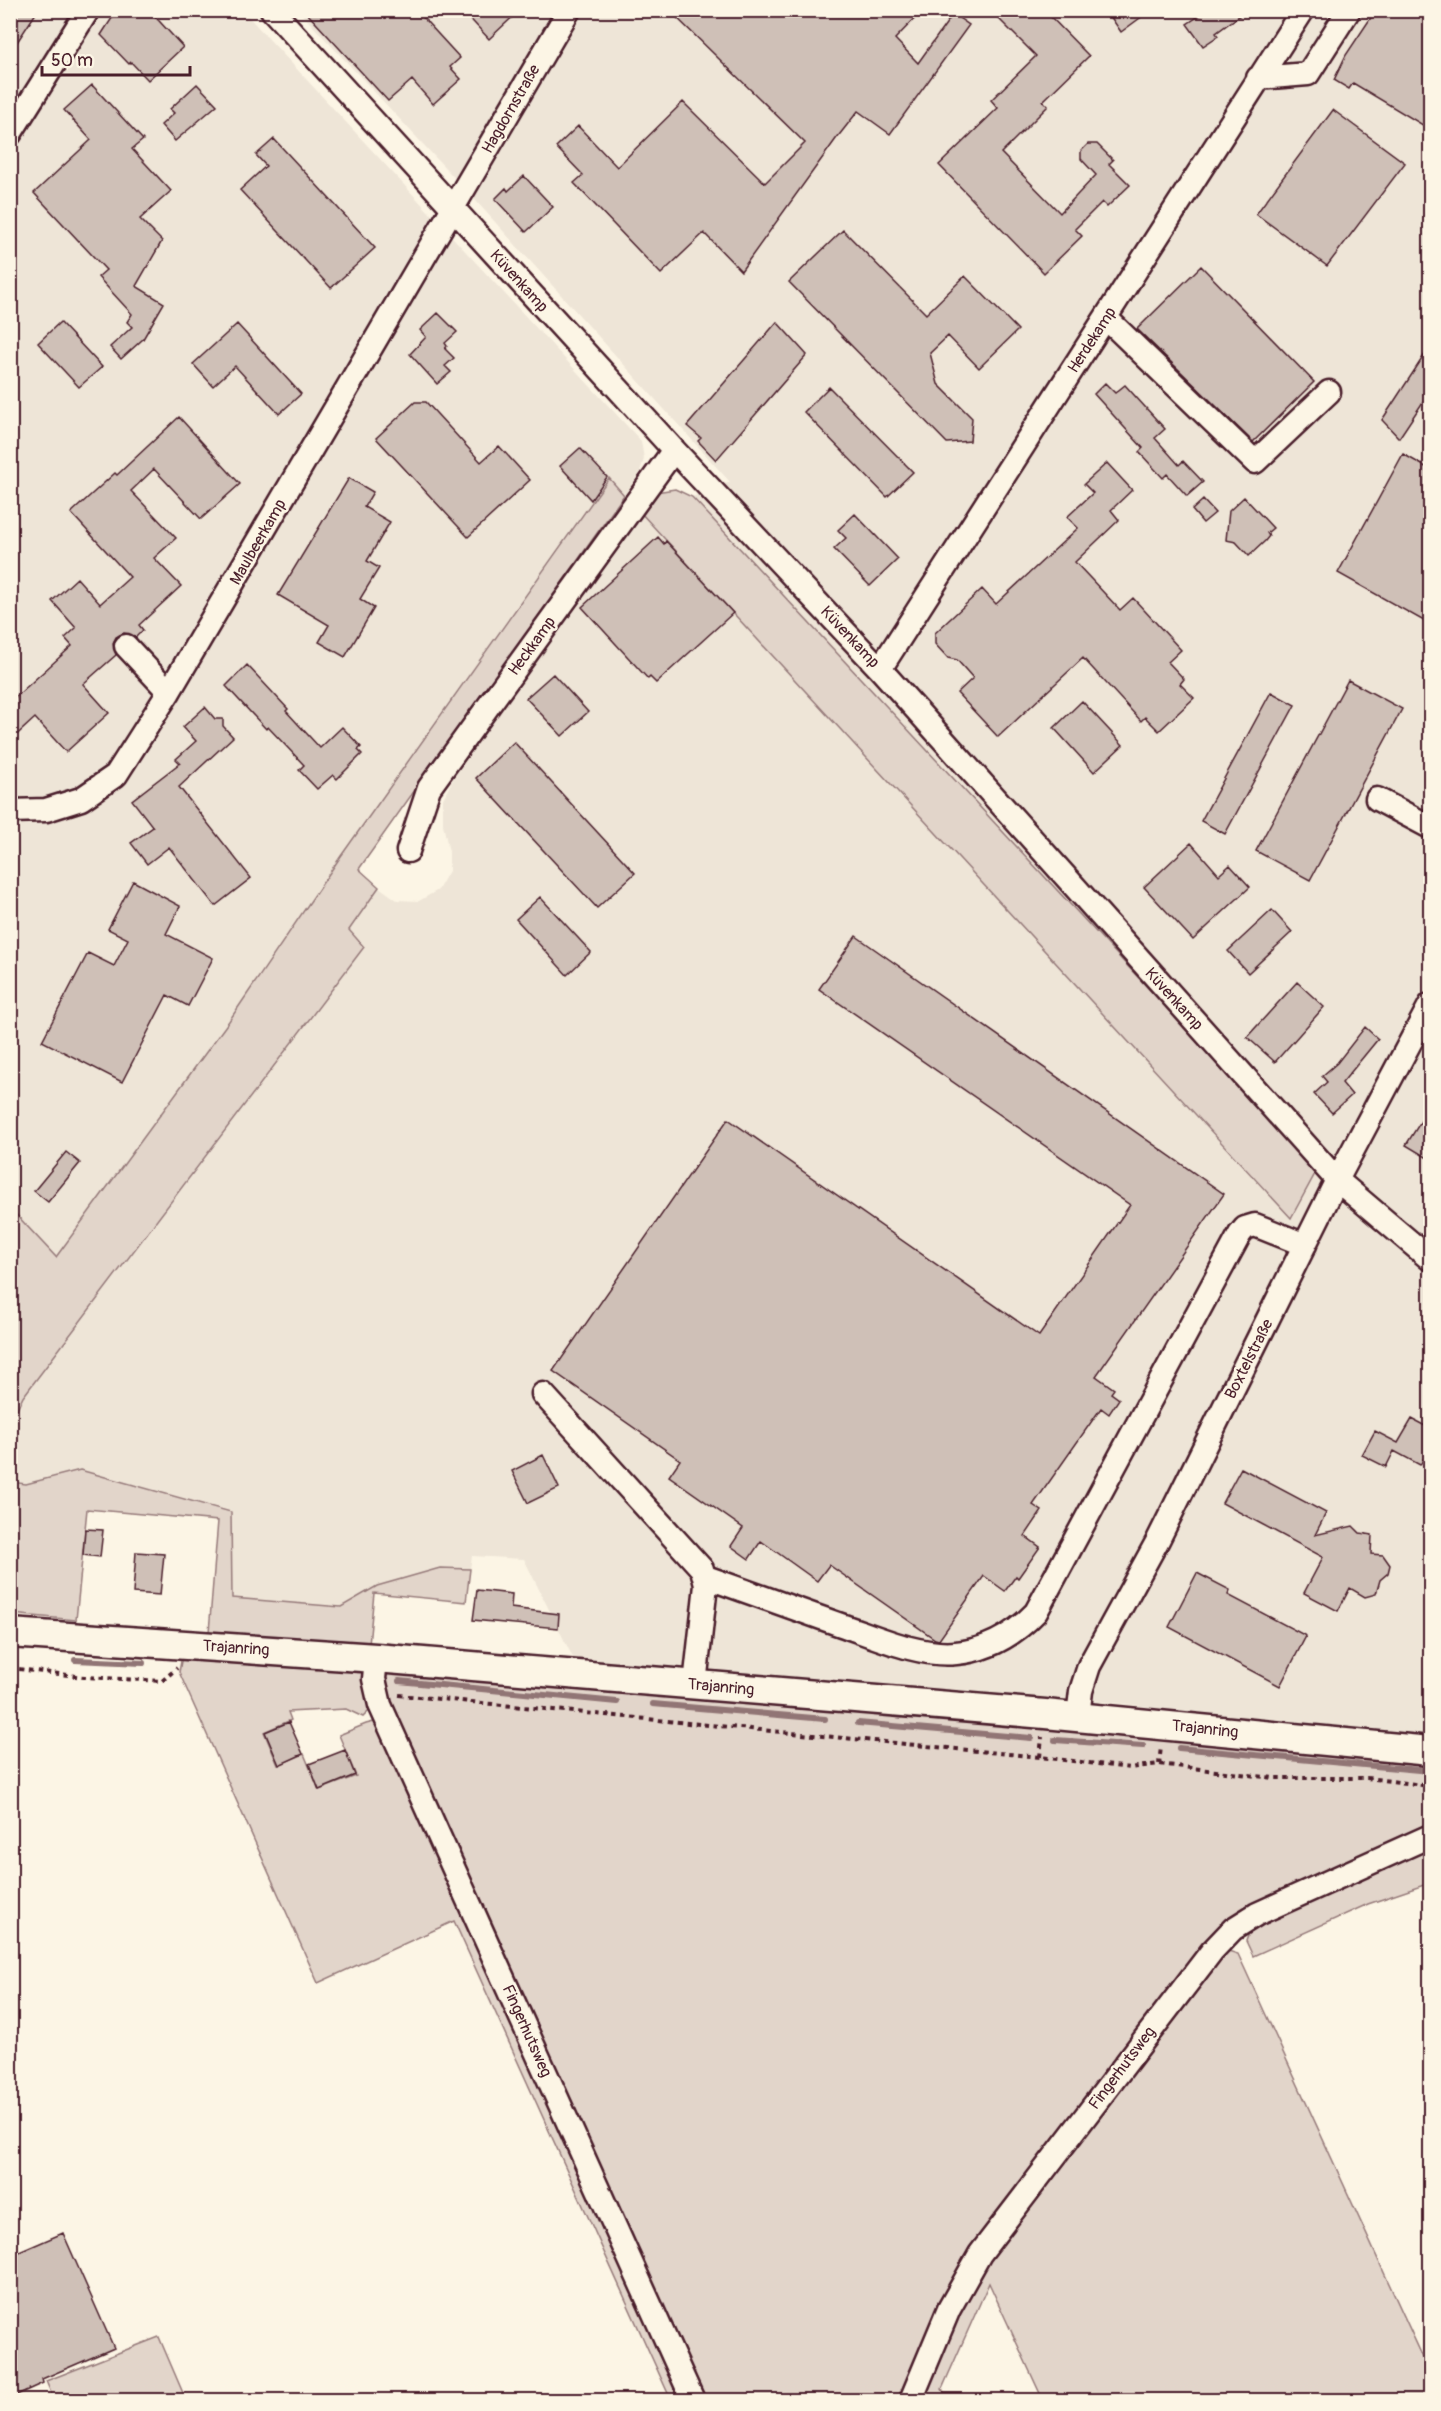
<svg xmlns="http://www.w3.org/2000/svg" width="1441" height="2411" viewBox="0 0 1441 2411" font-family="Pangolin,sans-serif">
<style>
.built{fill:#eee5d7}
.green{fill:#e2d5ca;stroke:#967a7a;stroke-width:1.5}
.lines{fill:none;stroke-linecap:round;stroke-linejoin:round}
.stream{stroke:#917474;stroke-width:6}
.building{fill:#cfc0b7;stroke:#4a1f2b;stroke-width:1.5}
.minor-casing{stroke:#4a1f2b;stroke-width:27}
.major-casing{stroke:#4a1f2b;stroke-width:33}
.path{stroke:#4a1f2b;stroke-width:4;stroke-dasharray:4.5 4.5;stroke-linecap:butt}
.minor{stroke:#fcf5e5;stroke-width:22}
.major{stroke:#fcf5e5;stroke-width:28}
.labels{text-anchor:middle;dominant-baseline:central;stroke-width:5;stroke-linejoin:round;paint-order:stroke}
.street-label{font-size:16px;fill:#4a1f2b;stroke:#fcf5e5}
</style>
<rect width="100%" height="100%" fill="#fcf5e5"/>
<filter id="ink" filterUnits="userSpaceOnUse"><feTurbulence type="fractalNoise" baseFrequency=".0167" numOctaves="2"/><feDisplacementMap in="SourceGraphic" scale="12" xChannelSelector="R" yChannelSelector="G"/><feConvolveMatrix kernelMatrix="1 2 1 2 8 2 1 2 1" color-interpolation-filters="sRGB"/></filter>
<g filter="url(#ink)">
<!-- built -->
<path class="built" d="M11,11H243L641,441L644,459L639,474L624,495L608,478L341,856L229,1021L56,1257L11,1209Z
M299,11H1430V1739L1240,1720L1126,1704L1030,1696L855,1688L576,1664L524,1559L472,1556L470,1569L440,1568L377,1586L341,1607L232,1598L231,1511L80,1470L26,1484L11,1482V1422L23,1398L364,947L349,930L379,887L397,900L419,901L438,890L449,871V852L443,824V799L453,779L640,512L1317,1170L692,497L730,482L476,201Z"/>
<!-- green -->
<path class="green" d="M609,478L624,495L359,869L379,887L349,930L364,947L23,1397L11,1422V1209L56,1257L229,1021L341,856Z
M675,489L692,497L1317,1170L1291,1218L640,512L656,492Z
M80,1470L231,1512L232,1598L341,1607L377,1586L440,1568L470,1569L466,1602L374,1593L369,1645L209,1632L218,1521L87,1509L76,1620L11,1614V1482L26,1484Z
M182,1656L359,1665L368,1681L375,1705L363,1717L346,1709L288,1712L291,1720L264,1732L278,1765L304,1754L319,1790L356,1776L339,1735L366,1724L382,1720L687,2400H671L454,1921L318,1983L179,1672Z
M386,1670L1155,1736L1169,1740L1430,1763V1830L1241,1916L981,2244L904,2400H701L383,1700Z
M1430,1842V1883L1368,1904L1253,1956L1246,1941L1253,1923Z
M1222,1949L1238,1954L1430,2373V2400H1043L989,2283L942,2389L947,2400H917L974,2277Z
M159,2337L186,2400H54L46,2381Z"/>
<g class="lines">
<!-- stream -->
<path class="stream" d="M75,1660L143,1663
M399,1681L617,1702
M653,1704L825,1719
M858,1723L1031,1738
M1055,1740L1143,1746
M1179,1748L1430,1771"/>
</g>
<!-- building -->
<path class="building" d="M16,10H38L10,53V20Z
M130,10H149L183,47L148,80L131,62L129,64L101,35L114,15L123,17Z
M304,10H416L460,58L450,67L461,79L433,104L412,80L388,101Z
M462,10H520L489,39Z
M669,10H923L895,39L918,63L953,14L969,25L890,134L858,111L836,139L741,271L704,233L661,274L574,183L583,175L556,147L578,126L617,167L683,102L765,183L805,143Z
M1006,10H1044L1089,56L1043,101L1048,106L1001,153L1060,213L1096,175L1081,159V151L1088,144H1097L1113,160L1109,164L1130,185L1107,207L1102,202L1075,229L1082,236L1044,273L939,165L998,108L991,100L1036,56L998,18Z
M1106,10H1151L1121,32Z
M1208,10H1247L1216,33L1218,36L1203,46L1187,24Z
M1376,10H1431V130L1353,83L1349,89L1334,80L1346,55Z
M197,84L217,105L175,141L161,125L174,113L170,109Z
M92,85L143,140L132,149L171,191L140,219L162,241L136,286L164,303L143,339L121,359L110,347L132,327L127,322L132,314L98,277L106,270L34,193L91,140L64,110Z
M1333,110L1405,163L1327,266L1256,214Z
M274,139L375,248L331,288L240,190L266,166L256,155Z
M524,176L553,207L526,232L495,199L506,188L508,191Z
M843,230L926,314L965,276L1018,330L979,368L948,336L930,353L938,384L972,418L970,441L947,443L789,282Z
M1201,266L1314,382L1253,442L1137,329Z
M438,313L457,332L445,343L447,346L445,349L454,358L445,366L451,372L437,384L410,354L426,337L420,330Z
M60,322L102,367L79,387L38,343Z
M777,322L807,355L716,460L698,441L701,438L687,426Z
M237,324L301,394L279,414L235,366L213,386L193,364Z
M1431,345V390L1399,438L1382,420Z
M1105,383L1115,393L1125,385L1165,429L1155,438L1179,465L1183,461L1203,482L1187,496L1167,474L1163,478L1139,452L1143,448L1094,394Z
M829,387L913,472L887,497L804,412Z
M415,402H426L481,462L499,446L530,480L468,537L376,438Z
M179,417L240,484L201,519L154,469L131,491L176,538L154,558L181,586L139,625L143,630L136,637L124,633L116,637L113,643L116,655L83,684L109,713L66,752L35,718L10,741V702L72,646L65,638L76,628L52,601L77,578L100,604L130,577L71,513L115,473L117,475Z
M580,448L607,477L591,500L560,466Z
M1403,454L1431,470V625L1338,573Z
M1107,463L1132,490L1111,510L1119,520L1075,562L1120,610L1133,598L1181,650L1168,662L1184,679L1180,684L1194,698L1159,731L1145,717L1141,721L1083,658L998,737L957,693L973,678L957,660L948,658L935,644V633L982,589L996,604L1078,528L1067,517L1093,493L1084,484Z
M349,478L373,492L364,507L390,522L367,561L379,568L360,599L374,608L345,657L319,642L329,625L278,595Z
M1244,497L1273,528L1267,533L1269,536L1265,541L1249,556L1236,542L1226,540L1229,511Z
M1203,500L1215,513L1203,523L1192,510Z
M855,514L898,559L870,586L834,549L846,538L838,530Z
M658,537L664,544L666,541L733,613L656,683L650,677L648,679L582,607Z
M247,665L288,709L286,711L320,748L342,727L361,747L358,750L362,754L337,779L333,775L317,789L299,770L304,765L268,727L266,729L226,686Z
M553,674L588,712L562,736L526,698Z
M1348,680L1402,709L1310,880L1256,851Z
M1271,692L1295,705L1225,834L1201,821Z
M1082,701L1123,745L1094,772L1054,728Z
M205,707L215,719H223V726L233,737L179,787L251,878L215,906L169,847L147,864L131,843L153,827L132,800L180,763L176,759L196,741L183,727Z
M514,742L635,873L597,908L476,778Z
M1191,843L1219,875L1230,865L1250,887L1193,940L1144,887Z
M133,881L180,906L166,934L213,958L188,1006L167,995L122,1082L42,1041L88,953L114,966L128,939L108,929Z
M540,897L591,952L567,975L516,919Z
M1272,910L1292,932L1248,973L1228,951Z
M856,936L1224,1194L1096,1376L1114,1389L1111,1393L1119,1399L1109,1414L1101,1408L1033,1505L1042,1511L1025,1536L1040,1547L1018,1578L1016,1576L1005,1591L984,1576L939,1640L935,1639L829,1565L817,1581L761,1541L749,1559L731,1546L743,1528L669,1476L680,1460L553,1371L728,1119L1039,1336L1130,1205L819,989Z
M1297,982L1324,1007L1275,1062L1247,1037Z
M1365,1027L1378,1039L1342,1083L1352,1095L1332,1113L1314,1094L1327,1082L1322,1076L1337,1063Z
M1431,1105V1160L1406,1145Z
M66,1152L80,1163L48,1202L34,1191Z
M1412,1419L1431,1429V1445L1420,1465L1394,1451L1386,1467L1362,1455L1375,1431L1398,1443Z
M543,1455L559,1488L528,1503L512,1471Z
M1241,1468L1326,1513L1315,1535L1353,1526L1360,1533L1372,1535L1371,1554L1383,1555L1390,1565L1388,1573L1380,1580L1376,1594L1365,1597L1350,1588L1338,1611L1304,1593L1323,1557L1222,1503Z
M85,1529L103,1530L100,1557L83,1555Z
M136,1552L164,1554L160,1595L133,1593Z
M1197,1573L1230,1590L1228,1595L1306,1636L1280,1686L1169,1627Z
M477,1590L512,1594L511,1608L559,1614L558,1628L473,1620Z
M289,1722L303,1754L279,1765L265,1732Z
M345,1750L355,1775L319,1790L309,1764Z
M63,2233L114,2348L42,2379L43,2383L10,2398V2256Z"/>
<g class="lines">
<!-- minor casing -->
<g class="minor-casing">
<path id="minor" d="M272,10L674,450L880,669L1337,1180L1430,1259
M1258,78L1308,74L1349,10
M10,134L88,10
M1106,318L1255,462L1329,392
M126,646L169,692
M880,669L1303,10
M1377,799L1430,827
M10,811L46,810L81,799L116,775L169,692L569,10
M408,851L429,788L674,450
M543,1394L702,1569L706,1585L695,1684
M706,1577C751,1593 796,1609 841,1625C874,1636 920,1657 956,1653C989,1650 1014,1635 1036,1612L1240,1234L1245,1228L1255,1225L1305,1245
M376,1658L374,1679L380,1705L693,2400
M1078,1717L1081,1691L1089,1666L1158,1540L1337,1180L1430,1005
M911,2400L949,2309L980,2254L1212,1951L1233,1929L1257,1914L1430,1836"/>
</g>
<!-- major casing -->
<g class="major-casing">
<path id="major" d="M10,1633L376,1658L1045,1714L1430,1751"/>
</g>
<!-- path -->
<path class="path" d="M10,1668L84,1677L162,1681L177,1668
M399,1695L1040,1757L1130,1768L1159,1764L1273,1778H1367L1430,1786
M1040,1757L1042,1737
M1159,1764L1161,1747"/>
<!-- minor -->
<use href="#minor" class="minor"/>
<!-- major -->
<use href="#major" class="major"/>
</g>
</g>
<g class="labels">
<!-- street labels -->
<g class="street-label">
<text transform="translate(511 109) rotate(-60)">Hagdornstraße</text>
<text transform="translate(519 281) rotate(48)">Küvenkamp</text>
<text transform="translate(1092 340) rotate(-57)">Herdekamp</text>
<text transform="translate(258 542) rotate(-60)">Maulbeerkamp</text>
<text transform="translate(850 637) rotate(47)">Küvenkamp</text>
<text transform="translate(532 646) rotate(-54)">Heckkamp</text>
<text transform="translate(1174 999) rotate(48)">Küvenkamp</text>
<text transform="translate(1249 1359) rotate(-63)">Boxtelstraße</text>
<text transform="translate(236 1648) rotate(4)">Trajanring</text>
<text transform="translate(721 1687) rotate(5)">Trajanring</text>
<text transform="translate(1205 1729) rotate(6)">Trajanring</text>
<text transform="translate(527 2031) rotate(66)">Fingerhutsweg</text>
<text transform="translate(1122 2068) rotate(-53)">Fingerhutsweg</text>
</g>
</g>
<!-- margin -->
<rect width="1441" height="2411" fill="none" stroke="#fcf5e5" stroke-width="36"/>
<rect x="18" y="18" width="1405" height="2375" fill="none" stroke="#4a1f2b" stroke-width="2" filter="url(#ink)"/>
<!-- scale -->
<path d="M42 66v9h148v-9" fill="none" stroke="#4a1f2b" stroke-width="3"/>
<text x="51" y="66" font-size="18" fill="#4a1f2b" stroke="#fcf5e5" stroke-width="4.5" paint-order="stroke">50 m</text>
</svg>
